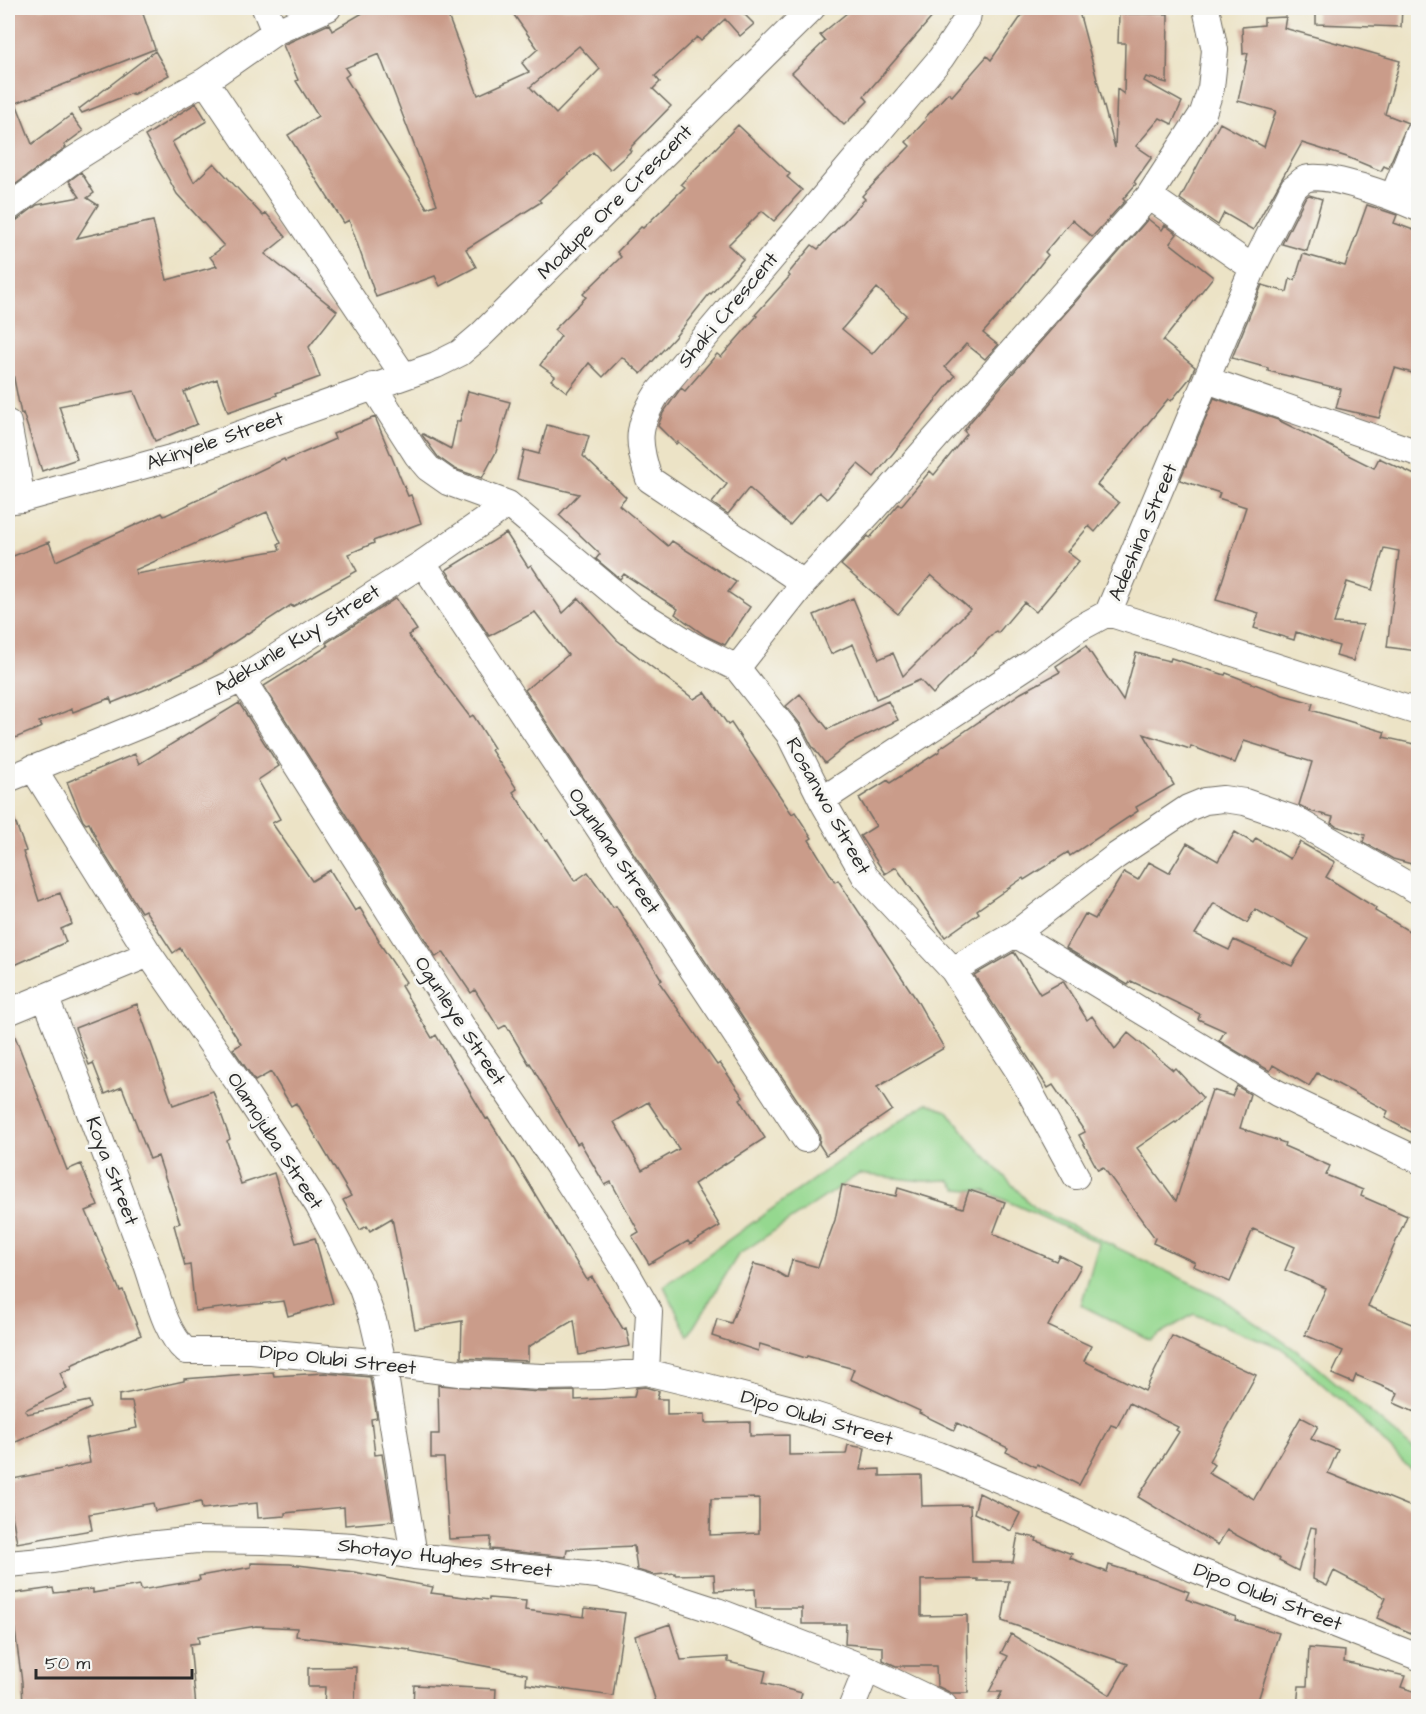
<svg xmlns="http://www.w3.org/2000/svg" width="1426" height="1714" viewBox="0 0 1426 1714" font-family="'Architects Daughter',sans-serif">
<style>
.green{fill:#95d88f;stroke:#60825d;stroke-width:1.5}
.building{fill:#ca9c8a;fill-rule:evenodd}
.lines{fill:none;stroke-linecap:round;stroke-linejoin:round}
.street-casing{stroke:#6f6b61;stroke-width:28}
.street{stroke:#fff;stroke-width:26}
.labels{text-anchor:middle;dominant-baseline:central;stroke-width:6;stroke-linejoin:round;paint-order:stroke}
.street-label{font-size:20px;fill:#2b2b2b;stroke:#f6f6f2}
</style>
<rect width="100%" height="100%" fill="#f6f6f2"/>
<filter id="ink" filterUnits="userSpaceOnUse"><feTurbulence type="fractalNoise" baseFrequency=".0167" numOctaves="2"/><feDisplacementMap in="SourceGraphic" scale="12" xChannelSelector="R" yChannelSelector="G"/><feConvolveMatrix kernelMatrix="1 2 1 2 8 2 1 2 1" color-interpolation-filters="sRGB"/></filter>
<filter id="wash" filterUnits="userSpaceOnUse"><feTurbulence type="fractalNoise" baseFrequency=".008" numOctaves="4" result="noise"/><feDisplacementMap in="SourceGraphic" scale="24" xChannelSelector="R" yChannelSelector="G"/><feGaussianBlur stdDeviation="1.35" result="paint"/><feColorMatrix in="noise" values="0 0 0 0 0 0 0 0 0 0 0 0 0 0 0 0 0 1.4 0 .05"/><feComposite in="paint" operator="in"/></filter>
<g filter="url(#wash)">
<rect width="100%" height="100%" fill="#ece3c6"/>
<!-- green -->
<path class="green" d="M927,1103L947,1110L972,1142L1034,1208L1216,1295L1307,1358L1418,1453V1477L1362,1420L1282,1348L1194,1314L1150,1340L1081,1305L1099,1243L985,1191L957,1189L949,1180L923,1181L859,1174L738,1255L688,1336L664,1286L853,1151Z"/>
<g id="blocks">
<!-- building -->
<path class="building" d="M8,8H141L155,49L16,103L32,144L71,115L83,131L64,145L66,147L8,190Z
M371,8H445L478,95L529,72L522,63L538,49L509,8H738L754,24L740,36L725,19L701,41L697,37L655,76L660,82L653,89L671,106L629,149L631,151L610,170L593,152L539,200L541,202L466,249L476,267L440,286L435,276L376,297L349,220L344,223L288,135L318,116L296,81L298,80L283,45L329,24L332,31ZM579,46L600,69L556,114L530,87ZM379,54L437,204L427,208L345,77L349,74L345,68Z
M853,8H940L864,96L868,101L844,125L792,73L825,41L820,35Z
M1027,8H1078L1115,148L1117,89L1124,94L1125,43H1118L1119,14H1168L1167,83L1146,77L1144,81L1182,102L1172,124L1160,118L1136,146L1152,157L1134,182L1136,184L1123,199L1125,201L1092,237L1072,220L1045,252L1048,255L1013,299L983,333L998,345L985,359L966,344L945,367L955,376L874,477L858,464L827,499L819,492L790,525L749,488L728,514L712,503L727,484L678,442L676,444L658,426L663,413L681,388L685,391L717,354L721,357L757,316L755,315L790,276L788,274L812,245L818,249L865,199L862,196L910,146L906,142L926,120L925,118L948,93L952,96L987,56L991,60ZM877,288L906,315L872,354L842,329Z
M1316,8H1402L1401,27L1316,24Z
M1286,17L1284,28L1400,61L1385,114L1408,123L1388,168L1384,166L1381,171L1347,157L1302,143L1253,230L1224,213L1218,225L1180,199L1220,123L1264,147L1276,111L1238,101L1248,53L1243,54L1242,27L1264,25V18Z
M155,51L169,75L132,95V93L82,113L79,109Z
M196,103L207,121L172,142L194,182L214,163L263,216L266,213L286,237L265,254L337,311L309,347L320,377L276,393L277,395L228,412L217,379L184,392L197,424L155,441L134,391L59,406L77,459L42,471L23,413L21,414L8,349V338L11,337L8,311V223L17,220L37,205L80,197L69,181L81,172L94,193L87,198L98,205L77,238L153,221L167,280L217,266L210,257L224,246L177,194L145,136Z
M738,125L790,174L787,177L802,190L774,221L762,211L728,245L743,259L711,294L710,293L675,337L641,374L622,357L603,377L589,363L567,392L551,380L555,376L540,365L561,336L554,330L586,297L583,294L621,257L617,252L641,227L643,228L685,187L681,184Z
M1309,195L1322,199L1307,251L1282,244L1305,198Z
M1367,205L1397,215L1394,223L1419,232V375L1395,368L1379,418L1336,408L1341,389L1268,371V368L1232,358L1262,285L1287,292L1290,279L1295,280L1303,254L1345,266Z
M1148,219L1162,230L1165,225L1177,234L1170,243L1213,277L1163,341L1195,367L1190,378L1171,401L1168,399L1097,485L1119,503L1095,532L1089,526L1067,552L1079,561L1036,612L1024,602L998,633L996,631L933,694L920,680L876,699L853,644L831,654L814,615L853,598L879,659L893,653L903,676L970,609L931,575L898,614L841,565L868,536L870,538L899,504L901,506L930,471L934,475L967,434L964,431L971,421Z
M468,391L510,402L496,452L482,478L455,469L438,457L422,435L423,434L451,449L457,421H460Z
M1214,398L1278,420L1374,468L1379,458L1419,477L1417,651L1387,647L1399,551L1384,548L1372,590L1347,582L1334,623L1363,625L1353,661L1336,656L1339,646L1296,632L1294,640L1254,628L1259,613L1216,600L1246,507L1218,498L1220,493L1180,480Z
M375,417L408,496L411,495L421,523L373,541L374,543L348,554L357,571L292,607L291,605L202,663L149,688L112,703L110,698L73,712L72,709L39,722L42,727L8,741V558L49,542L56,561L162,513L164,516L284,459L285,461L335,439L333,434ZM267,512L281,543L278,544L280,550L136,574L135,570Z
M547,425L589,436L583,456L626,497L619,505L668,546L672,541L736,582L728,592L750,607L725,645L706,636L675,614L678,609L624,574L620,579L596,559L600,554L559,515L579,494L517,479L524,450L539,454Z
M506,533L528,567L531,565L563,613L579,598L617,640L649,665L694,699L705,692L728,725L731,723L792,814L795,812L812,838L809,840L835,882L838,880L916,999L944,1048L877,1087L892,1110L826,1155L819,1144L820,1137L818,1131L525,690L568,655L535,612L489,636L446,570Z
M396,598L417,630L408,635L470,717L473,715L494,748L491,750L517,789L513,792L546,841L548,840L575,881L588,872L613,907L616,906L662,980L659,982L717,1065L720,1063L743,1097L740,1099L765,1138L694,1184L720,1226L690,1244L688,1241L649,1264L632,1236L639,1232L611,1182L605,1185L580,1142L577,1144L530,1063L529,1064L506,1025L499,1029L475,990L471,993L443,952L436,957L264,686L328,646L326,643ZM648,1102L679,1149L642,1170L614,1122Z
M1086,646L1123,701L1136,653L1170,661L1171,658L1225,675L1226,673L1283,695L1313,703L1311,710L1385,732L1383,737L1419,745V866L1393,859L1363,842L1365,835L1336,826L1331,823L1333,817L1310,811L1299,805L1312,762L1244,741L1235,763L1191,746L1190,749L1144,734L1174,785L1136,807L1138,811L1070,856L1068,852L1024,880L1023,878L977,910L979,913L945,937L896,867L885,874L860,836L876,826L859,798L888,780L890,783L940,751L939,749L1021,693L1060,672L1056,666Z
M800,694L828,729L888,701L898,720L849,744L825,763L812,746L801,725L786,706Z
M239,703L279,766L258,780L280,819L272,823L312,881L330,870L355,911L360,908L379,940L378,941L406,982L401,986L432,1038L436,1035L486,1119L488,1118L512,1156L587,1280L592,1277L623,1329L626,1328L630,1346L579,1355L574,1320L528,1347V1361L461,1358L462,1321L415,1329L406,1281H404L392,1218L370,1231L367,1226L360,1230L343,1200L351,1196L296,1103L291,1106L271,1072L255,1081L233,1049L241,1044L180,948L173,953L145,910L141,912L103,852L89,823L86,824L83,821L67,782L135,754L139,764Z
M8,805H9L26,851L23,852L39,901L60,893L72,924L61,929L66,942L8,968Z
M1235,832L1253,843L1256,838L1290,859L1300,842L1335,862L1326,877L1376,908L1375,911L1419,937V1131L1413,1128L1411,1132L1385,1118L1388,1111L1317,1073L1309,1086L1273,1065L1270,1071L1219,1041L1225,1031L1198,1019L1200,1014L1131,981L1128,985L1066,948L1085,914L1095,919L1124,872L1138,880L1149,862L1169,873L1187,843L1218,861ZM1214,903L1247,923L1255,909L1309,939L1292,966L1234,940L1229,950L1195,934Z
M1014,952L1040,994L1063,981L1087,1020L1092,1016L1115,1049L1128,1033L1173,1070L1175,1068L1203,1098L1176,1123L1175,1122L1137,1148L1176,1201L1212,1090L1232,1096L1237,1086L1250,1094L1240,1128L1285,1143L1284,1146L1330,1166L1326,1175L1363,1190L1361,1196L1407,1216L1368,1306L1419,1327V1414L1394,1403L1398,1393L1356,1375L1353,1383L1332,1374L1343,1351L1305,1335L1326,1288L1285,1270L1295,1247L1253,1229L1230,1282L1193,1266L1195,1262L1153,1243L1155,1238L1103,1167L1098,1170L1079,1135L1085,1132L1053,1085L1048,1088L974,975Z
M137,1004L173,1105L213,1091L230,1139L227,1141L241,1184L274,1173L296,1243L315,1238L333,1303L288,1316L284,1301L195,1311L190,1265L185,1266L174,1225L180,1223L158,1156L150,1159L122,1087L105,1094L93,1063L89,1065L75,1028Z
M11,1026L67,1170L81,1164L98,1206L86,1211L120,1291L123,1290L141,1335L96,1354L71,1365L72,1368L60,1373L67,1389L25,1410L27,1414L89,1401L91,1408L14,1443L8,1429V1027Z
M842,1185L896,1196L898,1188L963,1208L969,1190L1005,1202L993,1234L1056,1261L1059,1255L1081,1266L1048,1326L1091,1346L1084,1361L1145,1391L1172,1336L1256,1375L1209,1461L1214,1465L1208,1473L1254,1499L1301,1417L1318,1426L1311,1439L1338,1450L1328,1473L1419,1510V1617L1411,1633L1377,1618L1386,1598L1334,1571L1327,1586L1313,1579L1316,1528L1311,1527L1298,1571L1279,1561L1280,1559L1227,1530L1218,1545L1138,1497L1179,1432L1176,1430L1178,1427L1129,1403L1117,1427L1111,1425L1079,1485L1037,1464L1036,1467L1006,1452L1008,1448L957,1423L954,1430L919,1413L920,1411L850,1379L854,1369L807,1356L806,1358L760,1344L758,1351L712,1336L717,1319L731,1323L754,1264L770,1268L787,1278L792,1260L818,1267L835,1220Z
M273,1372L274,1376L325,1373L370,1377L377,1418L371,1419L375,1455L382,1454L393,1521L345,1525L344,1507L285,1513V1516L258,1518L257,1503L202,1509L201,1502L155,1511L153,1503L89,1514L92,1530L17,1543L8,1491V1480L90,1463L86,1438L137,1428L132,1402H119V1395L184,1381V1379Z
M438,1385L541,1392L575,1391V1400L634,1397L636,1388L645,1387L659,1391L657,1399H667V1415L705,1414V1423L750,1422V1436L789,1435V1455L846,1454L848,1445L865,1448L861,1470L880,1469V1476L921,1475L922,1506L970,1505L972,1562H1013L1018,1534L1037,1538L1036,1541L1072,1554L1070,1558L1107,1572L1109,1565L1155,1579L1189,1592L1186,1599L1236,1617L1235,1620L1279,1633L1256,1707H994L1002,1692H989L1008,1656L1001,1653L1011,1634L1110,1695L1128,1664L1002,1621L1009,1581H978V1579L921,1580V1616L967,1615L968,1693H951L937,1686L936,1666H896L883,1660V1647L845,1644L846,1624H802V1608H756L755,1589L715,1591L714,1574L675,1575V1573L654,1575L637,1570L634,1546L567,1549L566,1557L490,1549L491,1537L449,1539L444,1458H431V1434H439ZM759,1498V1533L710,1535L711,1499Z
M979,1493L1020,1513L1011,1531L974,1513Z
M251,1563L290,1564L354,1572L433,1587L431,1593L489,1600V1598L526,1601L525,1610L584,1617L585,1608L625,1613L613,1696L526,1684L527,1674L410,1652V1650L296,1636L297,1628L256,1626L198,1636L199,1643L190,1644L196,1707H23L22,1682L10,1594L53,1588L54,1593L93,1589V1593L140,1585L141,1590L200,1580L199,1576L251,1567Z
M670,1624L681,1660L728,1657V1662L766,1671L763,1683L802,1693L798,1707H688L656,1702L635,1636Z
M1309,1648L1345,1651L1344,1662L1405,1676L1401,1687L1419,1693V1707H1297L1299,1686H1307Z
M356,1667L355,1707H324L325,1687H308V1668Z
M414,1685L496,1689L495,1707H413Z"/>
</g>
</g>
<g filter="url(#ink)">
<use href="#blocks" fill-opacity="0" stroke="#6f6b61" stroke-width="1.5"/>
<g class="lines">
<!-- street casing -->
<g class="street-casing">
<path id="street" d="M265,8L275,32
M205,81L404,376
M1149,196L1253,268
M1393,197L1418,134
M8,208L73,160L156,108L205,81L275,32L328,8
M1207,380L1418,453
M373,386L417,455L428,468L448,482L508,504L632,608L693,646L737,668L789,734L822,800L865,876L953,970L1019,1072L1076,1176
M8,423L22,499
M8,501L22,499L178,456L436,365L460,353L480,336L812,8
M423,563L805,1139
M804,583L649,479C637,442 636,427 657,394L941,58L967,19L969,8
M1108,613L1418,712
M737,668L804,583L873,509L1149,196L1203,113L1211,88L1215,50L1206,8
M242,679L463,1028L558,1166L625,1270L649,1312L646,1372
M33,768L149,954L240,1085L318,1205L361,1286L373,1320L383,1363L414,1556
M8,779L168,714L242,679L423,563L508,504
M822,800L1031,663L1078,629L1108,613L1253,268L1293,188C1297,186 1301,181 1305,179C1326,171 1396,198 1418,208
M1015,934L1277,1093L1418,1160
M953,970L1015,934L1116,856L1188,808L1205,801L1223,799L1245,802L1294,819L1418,891
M45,997C80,1083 112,1172 145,1259C156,1287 163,1331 186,1351H251L383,1363L459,1373L542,1377L603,1376L646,1372L704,1386L807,1413L939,1455L1049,1500L1194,1569L1418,1657
M8,1012L149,954
M8,1564L53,1560L137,1546L197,1540L265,1541L353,1546L414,1556L597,1575L637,1585L717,1611L867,1669L944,1706
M852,1706L867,1669"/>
</g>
<!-- street -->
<use href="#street" class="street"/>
</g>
</g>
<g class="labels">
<!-- street labels -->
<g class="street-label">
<text transform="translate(615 202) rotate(-45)">Modupe Ore Crescent</text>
<text transform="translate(728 310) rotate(-50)">Shaki Crescent</text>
<text transform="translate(215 441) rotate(-19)">Akinyele Street</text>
<text transform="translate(1143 532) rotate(-67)">Adeshina Street</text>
<text transform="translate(297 640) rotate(-32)">Adekunle Kuy Street</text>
<text transform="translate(828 806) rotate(61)">Rosanwo Street</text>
<text transform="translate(614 851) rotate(56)">Ogunlana Street</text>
<text transform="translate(460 1021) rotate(57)">Ogunleye Street</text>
<text transform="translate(275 1141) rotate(57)">Olamojuba Street</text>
<text transform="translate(112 1171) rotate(69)">Koya Street</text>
<text transform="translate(338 1360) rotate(6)">Dipo Olubi Street</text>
<text transform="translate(817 1418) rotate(16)">Dipo Olubi Street</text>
<text transform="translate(445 1558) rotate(7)">Shotayo Hughes Street</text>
<text transform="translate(1268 1597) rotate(21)">Dipo Olubi Street</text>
</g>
</g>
<!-- margin -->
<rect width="1426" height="1714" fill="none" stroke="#f6f6f2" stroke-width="30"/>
<!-- scale -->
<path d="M36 1669v9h156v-9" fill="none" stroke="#2b2b2b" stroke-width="3"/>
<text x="45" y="1669" font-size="18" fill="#2b2b2b" stroke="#f6f6f2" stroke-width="4.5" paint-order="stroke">50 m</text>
</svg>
